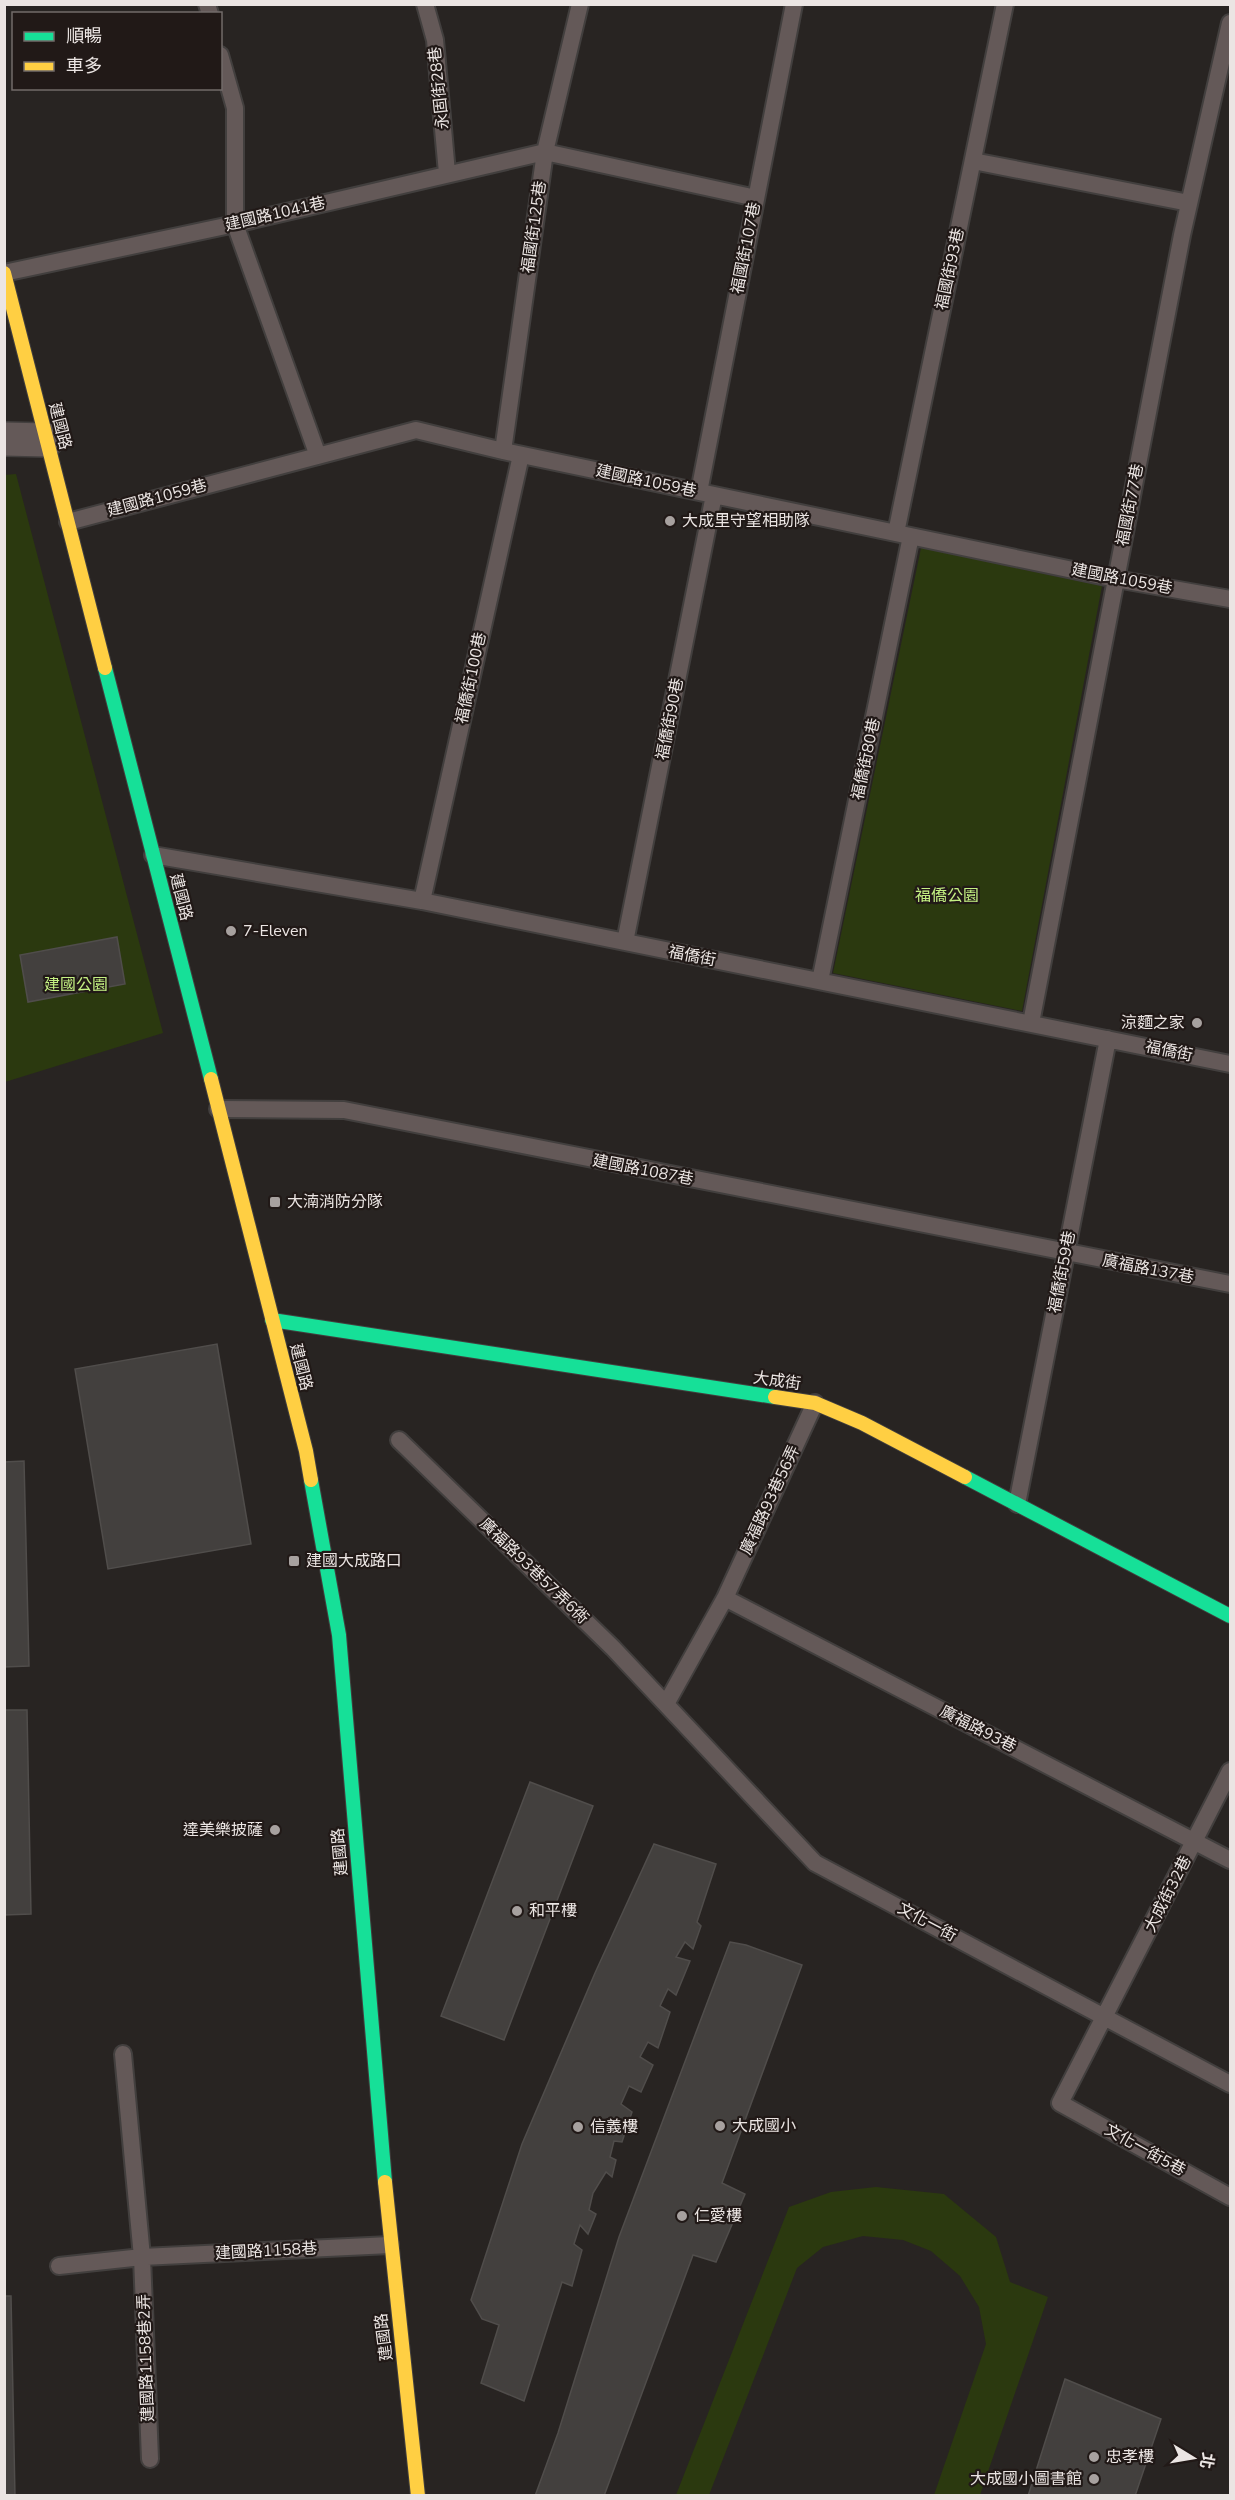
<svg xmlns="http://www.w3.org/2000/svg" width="1235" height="2500" viewBox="0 0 1235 2500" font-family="'Nunito Sans','Noto Sans TC',sans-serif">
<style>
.green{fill:#2b390f}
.building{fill:#43403e;stroke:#504d4b;stroke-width:1.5}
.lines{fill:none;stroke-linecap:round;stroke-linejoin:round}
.lane-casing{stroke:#423f3e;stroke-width:20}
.street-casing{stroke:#423f3e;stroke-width:36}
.fast-casing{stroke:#423f3e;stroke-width:16}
.slow-casing{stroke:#423f3e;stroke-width:16}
.lane{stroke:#645958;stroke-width:16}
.street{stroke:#645958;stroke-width:33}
.fast{stroke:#16e098;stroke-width:14}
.slow{stroke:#ffcf43;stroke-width:14}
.poi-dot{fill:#a7a19f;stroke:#211917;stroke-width:2}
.labels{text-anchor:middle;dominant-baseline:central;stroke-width:4.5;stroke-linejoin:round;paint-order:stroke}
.street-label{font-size:16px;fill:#ebe5e3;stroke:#211917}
.poi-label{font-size:16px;fill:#ebe5e3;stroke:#211917;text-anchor:start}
.park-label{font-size:16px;fill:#c4f183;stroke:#211917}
</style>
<rect width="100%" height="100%" fill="#282422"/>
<!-- green -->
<path class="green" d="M16,474L163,1033L5,1082L4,475Z
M921,548L1102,586L1022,1011L833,973Z
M876,2187L944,2194L996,2237L1010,2282L1048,2297L980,2495H934L986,2344L979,2307L960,2276L931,2251L903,2240L863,2236L823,2247L797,2268L709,2495H676L789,2207L831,2192Z"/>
<!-- building -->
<path class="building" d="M117,937L125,984L28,1002L20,955Z
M217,1344L251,1544L108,1569L75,1369Z
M24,1461L29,1666L4,1667V1462Z
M4,1710H27L31,1914L4,1915Z
M530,1782L593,1806L504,2040L441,2016Z
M654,1844L716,1864L697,1922L701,1926L693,1949L685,1942L676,1957L690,1961L676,1995L668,1989L660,2006L670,2012L658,2048L648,2042L640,2057L653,2065L641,2092L629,2086L621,2104L632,2112L622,2142L614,2141L610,2157L616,2160L612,2177L606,2172L593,2193L589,2210L596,2214L588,2234L580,2225L574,2244L582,2250L572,2286L562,2282L524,2401L481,2383L499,2325L482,2319L471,2300L522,2144L595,1973Z
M730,1942L746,1945L802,1965L722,2183L745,2194L716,2262L693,2255L604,2496H535L558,2433L619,2237Z
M4,2296H11L15,2496H4Z
M1065,2379L1161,2419L1135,2496H1028Z"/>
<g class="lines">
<!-- lane casing -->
<g class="lane-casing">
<path id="lane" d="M207,4L210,14
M425,4L435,40L447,173
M220,55L235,108V224L318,456
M973,161L1189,203
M4,273L235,224L545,152L756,198
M503,451L545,152L580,4
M699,492L794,4
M68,522L416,430L503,451L1116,579L1230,599
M896,533L1005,4
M153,855L422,901L1230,1064
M422,901L521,455
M625,942L714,495
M820,981L911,536
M1031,1023L1182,235L1230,23
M218,1109L344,1110L1230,1284
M399,1440L613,1648L815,1863L1230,2084
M1017,1504L1108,1039
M725,1598L1230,1860
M666,1704L725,1598L815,1403
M1230,1771L1060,2103L1230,2197
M123,2054L142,2257L150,2459
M59,2266L142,2257L390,2245"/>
</g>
<!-- street casing -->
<g class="street-casing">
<path id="street" d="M4,439L47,440"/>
</g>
<!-- fast casing -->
<g class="fast-casing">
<path id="fast" d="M105,668L211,1079
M272,1320L775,1397
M965,1477L1230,1616
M311,1480L339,1635L385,2182"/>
</g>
<!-- slow casing -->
<g class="slow-casing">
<path id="slow" d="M4,273L105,668
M211,1079L306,1451L311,1480
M775,1397L815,1403L862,1423L965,1477
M385,2182L418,2496"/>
</g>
<!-- lane -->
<use href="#lane" class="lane"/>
<!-- street -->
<use href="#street" class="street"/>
<!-- fast -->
<use href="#fast" class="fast"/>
<!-- slow -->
<use href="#slow" class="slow"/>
</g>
<!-- markers -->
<g class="poi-dot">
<circle cx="670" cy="521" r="6"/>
<circle cx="231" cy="931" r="6"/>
<circle cx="1197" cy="1023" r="6"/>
<rect x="269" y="1196" width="12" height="12" rx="3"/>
<rect x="288" y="1555" width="12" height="12" rx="3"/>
<circle cx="275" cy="1830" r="6"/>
<circle cx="517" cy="1911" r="6"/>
<circle cx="720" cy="2126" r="6"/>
<circle cx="578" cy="2127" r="6"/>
<circle cx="682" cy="2216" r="6"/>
<circle cx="1094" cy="2457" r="6"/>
<circle cx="1094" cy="2479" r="6"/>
</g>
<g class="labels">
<!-- street labels -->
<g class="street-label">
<text transform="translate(439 88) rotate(-96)">永固街28巷</text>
<text transform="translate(275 214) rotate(-13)">建國路1041巷</text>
<text transform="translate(534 227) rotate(-82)">福國街125巷</text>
<text transform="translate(746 248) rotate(-79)">福國街107巷</text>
<text transform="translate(950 269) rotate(-78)">福國街93巷</text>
<text transform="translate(60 426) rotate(76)">建國路</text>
<text transform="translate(646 481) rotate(12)">建國路1059巷</text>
<text transform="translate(157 498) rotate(-15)">建國路1059巷</text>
<text transform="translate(1130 505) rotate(-79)">福國街77巷</text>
<text transform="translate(1122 579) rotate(11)">建國路1059巷</text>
<text transform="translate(471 678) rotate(-78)">福僑街100巷</text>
<text transform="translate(670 719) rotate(-79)">福僑街90巷</text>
<text transform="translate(866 759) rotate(-78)">福僑街80巷</text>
<text transform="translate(181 897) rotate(76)">建國路</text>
<text transform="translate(692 956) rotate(11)">福僑街</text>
<text transform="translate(1169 1051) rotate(12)">福僑街</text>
<text transform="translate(643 1170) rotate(11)">建國路1087巷</text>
<text transform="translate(1148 1269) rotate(11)">廣福路137巷</text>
<text transform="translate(1062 1272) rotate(-79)">福僑街59巷</text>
<text transform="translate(301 1367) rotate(76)">建國路</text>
<text transform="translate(777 1381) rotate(8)">大成街</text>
<text transform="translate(770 1500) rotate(-65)">廣福路93巷56弄</text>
<text transform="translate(534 1571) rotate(44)">廣福路93巷57弄6衖</text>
<text transform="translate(978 1729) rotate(27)">廣福路93巷</text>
<text transform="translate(340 1852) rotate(-95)">建國路</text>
<text transform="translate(1168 1894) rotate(-63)">大成街32巷</text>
<text transform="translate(927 1922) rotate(28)">文化一街</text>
<text transform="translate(1145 2150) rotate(29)">文化一街5巷</text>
<text transform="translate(266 2251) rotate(-3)">建國路1158巷</text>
<text transform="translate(384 2337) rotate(-97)">建國路</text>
<text transform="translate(146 2358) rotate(-92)">建國路1158巷2弄</text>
</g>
<!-- poi labels -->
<g class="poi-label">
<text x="682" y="521">大成里守望相助隊</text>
<text x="243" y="931">7-Eleven</text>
<text x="1185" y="1023" text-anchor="end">涼麵之家</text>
<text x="287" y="1202">大湳消防分隊</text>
<text x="306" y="1561">建國大成路口</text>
<text x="263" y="1830" text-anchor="end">達美樂披薩</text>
<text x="529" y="1911">和平樓</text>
<text x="732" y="2126">大成國小</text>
<text x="590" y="2127">信義樓</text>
<text x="694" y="2216">仁愛樓</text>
<text x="1106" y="2457">忠孝樓</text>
<text x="1082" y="2479" text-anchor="end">大成國小圖書館</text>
</g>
<!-- park labels -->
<g class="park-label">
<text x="947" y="896">福僑公園</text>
<text x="76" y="985">建國公園</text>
</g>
</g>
<!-- border -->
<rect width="1235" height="2500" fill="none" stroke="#ebe5e3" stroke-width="12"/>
<!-- legend -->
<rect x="12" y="12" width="210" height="78" fill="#211917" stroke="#726b69" stroke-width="1.5"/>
<rect x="24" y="32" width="30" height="9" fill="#16e098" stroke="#726b69" stroke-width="1.5"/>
<text x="66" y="42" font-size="18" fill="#ebe5e3">順暢</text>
<rect x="24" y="62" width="30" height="9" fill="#ffcf43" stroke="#726b69" stroke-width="1.5"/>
<text x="66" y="72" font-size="18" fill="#ebe5e3">車多</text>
<!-- north arrow -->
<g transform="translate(1193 2458) rotate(101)" stroke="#211917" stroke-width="4.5" paint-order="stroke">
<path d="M0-4.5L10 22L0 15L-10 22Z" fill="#ebe5e3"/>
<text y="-9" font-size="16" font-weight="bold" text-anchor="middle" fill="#ebe5e3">北</text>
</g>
</svg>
